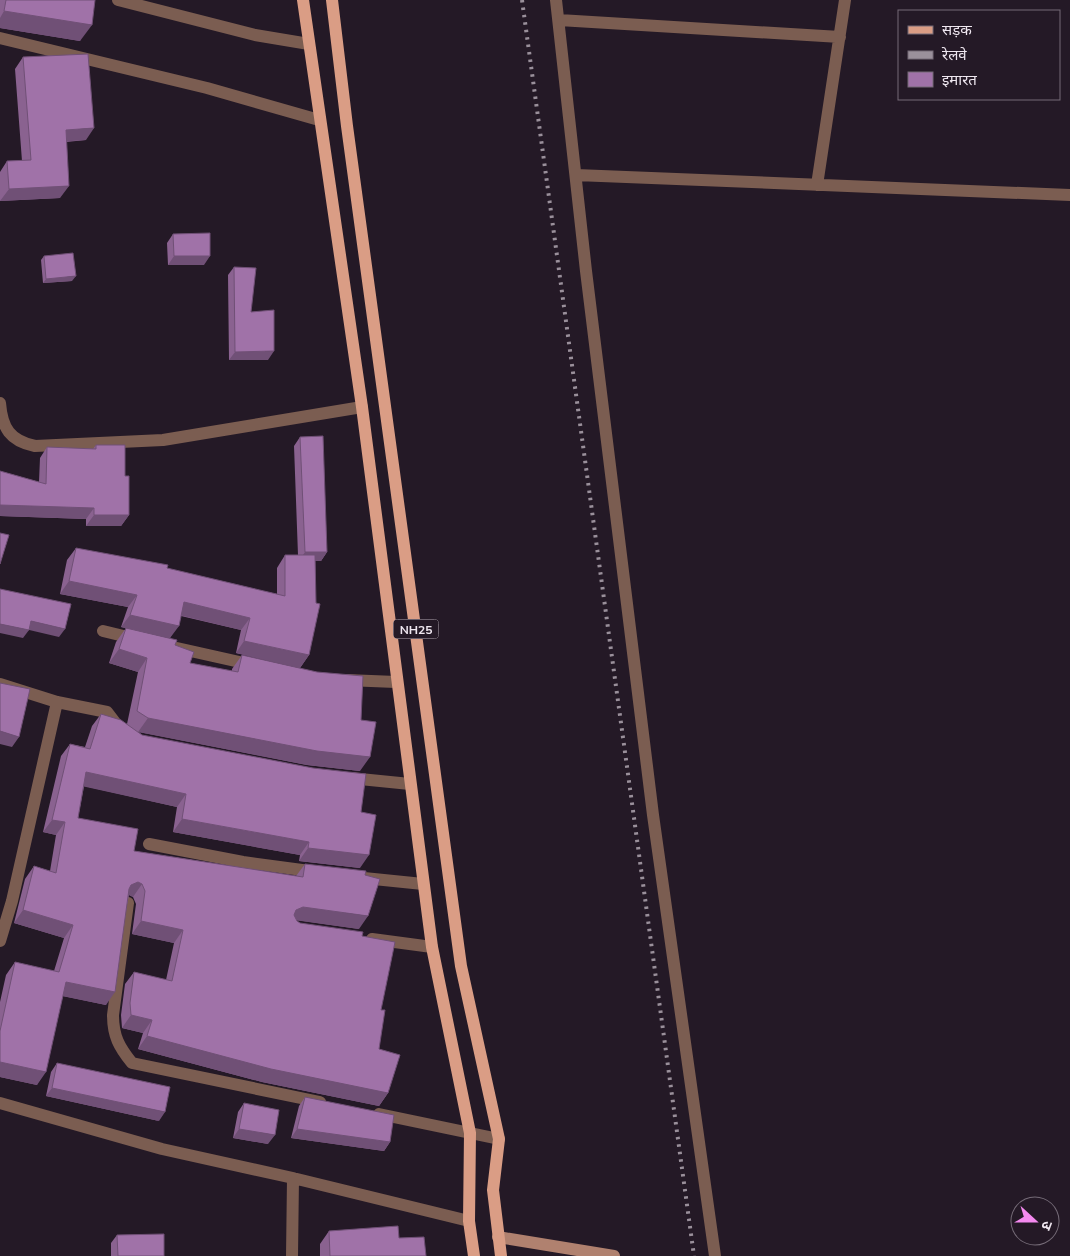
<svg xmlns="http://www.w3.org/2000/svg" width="1070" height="1256" viewBox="0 0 1070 1256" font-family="Mulish,'Noto Sans Devanagari',sans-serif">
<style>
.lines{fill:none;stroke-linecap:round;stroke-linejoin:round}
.lane{stroke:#7b5d51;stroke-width:12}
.street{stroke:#7b5d51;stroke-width:12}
.secondary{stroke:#b0816f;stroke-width:12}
.primary{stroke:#da9d85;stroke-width:12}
.rail{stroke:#9a909b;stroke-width:4;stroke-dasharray:2.5 5;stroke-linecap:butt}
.wall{fill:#8a6290}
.shaded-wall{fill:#705076}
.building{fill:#a072a8;stroke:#705076}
.labels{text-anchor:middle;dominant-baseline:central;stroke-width:4;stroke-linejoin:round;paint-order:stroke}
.shield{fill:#241926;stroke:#b2a9b3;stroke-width:1}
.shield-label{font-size:12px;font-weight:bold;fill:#efe7f0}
</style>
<rect width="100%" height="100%" fill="#241926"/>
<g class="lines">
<!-- lane -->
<path class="lane" d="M118,0L255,35L309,44"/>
<!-- street -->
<path class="street" d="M556,0L586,271L653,815L715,1256
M559,20L840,37
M0,38L207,88L319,120
M576,175L1070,195
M817,185L845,0
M0,403C2,428 10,441 35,446L163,440L362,407
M103,631L136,639
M177,648L253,665
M346,680L396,682
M0,684L57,702L107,712L120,729
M350,778L410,784
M149,844L243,862L317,872
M364,878L423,884
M128,903L113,1015C113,1036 119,1047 132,1063L320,1102
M372,939L432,947
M0,941L12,901L57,702
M0,1103L162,1149L293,1178L469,1221
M379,1114L499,1139
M292,1256L293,1178"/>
<!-- secondary -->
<path class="secondary" d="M498,1237L614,1256"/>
<!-- primary -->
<path class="primary" d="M303,0L362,407L432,947L470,1133L469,1221L474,1256
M332,0L347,126L461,966L499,1139L493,1190L501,1256"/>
<!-- rail -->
<path class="rail" d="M522,0L694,1256"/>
</g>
<!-- wall -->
<path class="wall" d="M0,0H95L80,41L0,28Z
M23,57L86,140L66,142L60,198L0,201V172L7,161H22L15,69Z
M173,234L204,265H168L167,243Z
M44,256L72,281L43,283L41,260Z
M234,267L251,312L268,360H229L228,275Z
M300,437L327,552L321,561H315L309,655L300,668L236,653L241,630L181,616L170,638L121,627L128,607L60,594L67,560L76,548L277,594V568L285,555H298L294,446Z
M96,445L125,476L129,515L121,526H86V519L0,516V471L39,482L40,458L47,447L93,449Z
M126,628L175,645L190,663L232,671V669L242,655L361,720L360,771L307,765L139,732L142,735L361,812L360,868L299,861L300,855L173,832L177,807L84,786L78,818L134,851L296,876L305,864L359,929L296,920L297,921L300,923L362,936L381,1010L379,1049L388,1093L379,1106L262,1082L138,1049L143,1033L122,1028L121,1015L125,984L134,972L166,980L174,943L132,934L136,904L133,897L129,895L106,1005L63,996L37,1085L0,1077V1002L6,975L15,962L54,971L64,938L14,923L25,879L34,866L50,871L56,835L43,832L61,756L70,744L85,747L92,726L101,714L127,724L138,672L109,663L116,642Z
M57,1063L159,1121L46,1096L51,1072Z
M305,1097L390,1142L384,1151L291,1138L299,1106Z
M244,1103L268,1144L233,1138L238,1112Z
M329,1231L399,1238L426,1256H320V1244Z
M117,1235L164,1256H111V1243Z"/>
<!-- shaded-wall -->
<path class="shaded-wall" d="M4,11L92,25L80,41L0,28V18Z
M94,128L86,140L57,142L66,130Z
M69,186L60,198L0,201L9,189Z
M174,256H210L204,265H168Z
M76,276L72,281L43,283L46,279Z
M274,351L268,360H229L235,352Z
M0,505L94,508L86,519L0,516Z
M94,515H129L121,526H86Z
M305,552H327L321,561H299Z
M69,581L137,595L128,607L60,594Z
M184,602L250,618L241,630L175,614Z
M130,615L179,626L170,638L121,627Z
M31,621L65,629L59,637L25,629Z
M0,624L29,630L23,638L0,633Z
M244,641L309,655L300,668L236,653Z
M119,649L147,658L138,672L109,663Z
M148,718L370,757L360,771L307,765L138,732Z
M0,731L19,737L12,747L0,744Z
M86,772L186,794L177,807L77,785Z
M182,819L309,842L300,855L173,832Z
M52,820L65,822L56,835L43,832Z
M308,848L369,855L360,868L299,861Z
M138,882L142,884L133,897L129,895L122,898L131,885Z
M303,907L368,916L359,929L294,920L287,923L296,910Z
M23,910L73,925L64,938L14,923Z
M141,921L183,930L174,943L132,934Z
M66,982L115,992L106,1005L57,995Z
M131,1015L152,1020L143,1033L122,1028Z
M147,1036L388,1093L379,1106L262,1082L138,1049Z
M0,1062L46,1072L37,1085L0,1077Z
M52,1088L165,1112L159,1121L46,1096Z
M239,1129L275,1135L268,1144L233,1138Z
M297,1129L390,1142L384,1151L291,1138Z"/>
<!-- building -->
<path class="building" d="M6,0H95L92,25L4,11Z
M88,54L94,128L66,130L69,186L9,189L7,161L31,160L23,57Z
M210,233V256H174L173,234Z
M73,253L76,276L46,279L44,256Z
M234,267L256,268L251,312L274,310V351L235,352Z
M323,436L327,552H305L300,437Z
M96,445H125V476H129V515H94V508L0,505V471L46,484L47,447L96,449Z
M0,533L9,535L0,564Z
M76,548L168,565L167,568L285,596V555H315L316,603L320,604L309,655L244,641L250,618L184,602L179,626L130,615L137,595L69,581Z
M0,589L71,604L65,629L31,621L29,630L0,624Z
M126,628L177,640L175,645L194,652L190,663L238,672L242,655L317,672L363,676L361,720L376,722L370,757L317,751L148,718L137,711L147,658L119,649Z
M0,683L30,689L19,737L0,731Z
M101,714L121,720L142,735L313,768L366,774L361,812L376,815L369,855L308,848L309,842L182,819L186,794L86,772L78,818L138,829L134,851L303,877L305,864L366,871L365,875L380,879L368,916L303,907L296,910L294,915L297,921L300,923L363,932L362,936L395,942L381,1010H385L379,1049L400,1055L388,1093L271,1069L147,1036L152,1020L131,1015L130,1003L134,972L172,981L183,930L141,921L145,891L142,884L138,882L131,885L129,889L115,992L66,982L46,1072L0,1062V1031L15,962L59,972L73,925L23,910L34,866L56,873L65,822L52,820L70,744L90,749Z
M57,1063L170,1087L165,1112L52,1088Z
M305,1097L394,1115L390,1142L297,1129Z
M244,1103L279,1110L275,1135L239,1129Z
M398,1226L399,1238L424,1237L426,1256H330L329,1231Z
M164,1234V1256H118L117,1235Z"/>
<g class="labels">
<!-- shield labels -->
<rect class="shield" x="393.5" y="619.5" width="45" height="19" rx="4"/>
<g class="shield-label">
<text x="416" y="629">NH25</text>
</g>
</g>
<!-- legend -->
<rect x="898" y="10" width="162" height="90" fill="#241926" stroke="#756b77"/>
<rect x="908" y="26" width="25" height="8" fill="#da9d85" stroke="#756b77"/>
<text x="942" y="35" font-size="15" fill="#efe7f0">सड़क</text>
<rect x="908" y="51" width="25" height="8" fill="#9a909b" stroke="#756b77"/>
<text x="942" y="60" font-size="15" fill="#efe7f0">रेलवे</text>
<rect x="908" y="72" width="25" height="15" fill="#a072a8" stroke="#756b77"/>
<text x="942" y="85" font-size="15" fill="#efe7f0">इमारत</text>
<!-- north arrow -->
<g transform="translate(1035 1221) rotate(111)"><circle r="24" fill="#241926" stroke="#756b77"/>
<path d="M0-4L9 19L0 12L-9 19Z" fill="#f489ef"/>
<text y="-8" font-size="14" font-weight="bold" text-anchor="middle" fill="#efe7f0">उ</text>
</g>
</svg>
